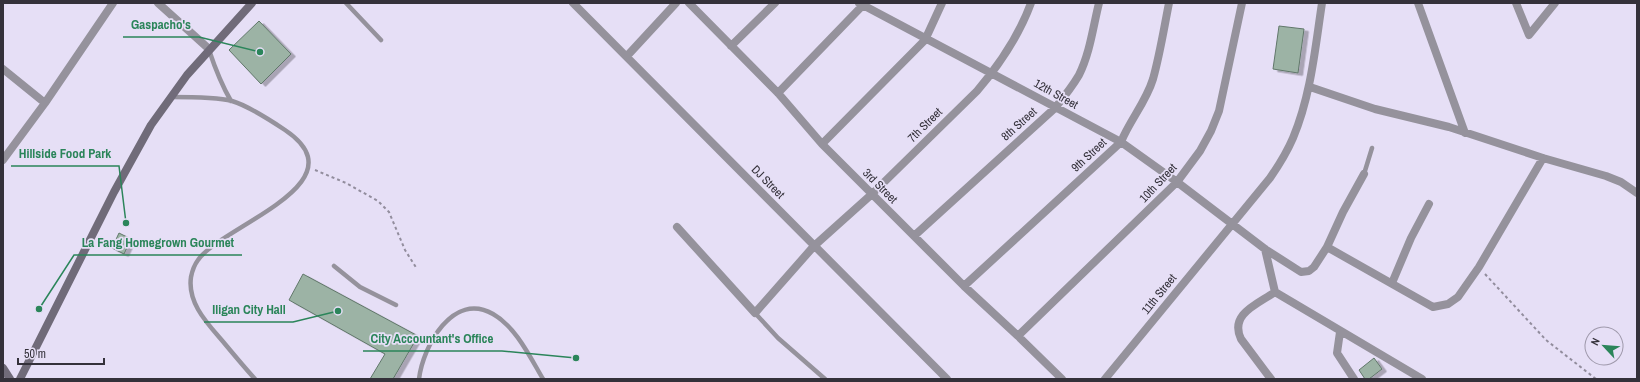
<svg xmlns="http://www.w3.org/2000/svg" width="1640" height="382" viewBox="0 0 1640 382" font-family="'Archivo Narrow',sans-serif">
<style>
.building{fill:#9cb3a5;stroke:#61776a;filter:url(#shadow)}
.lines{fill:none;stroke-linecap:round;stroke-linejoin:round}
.path{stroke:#928d9d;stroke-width:2;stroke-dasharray:3 3;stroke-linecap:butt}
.lane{stroke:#95929c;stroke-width:4.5}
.street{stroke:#95929c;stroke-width:8}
.secondary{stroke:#706b79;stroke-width:8}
.labels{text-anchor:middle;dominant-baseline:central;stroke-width:3.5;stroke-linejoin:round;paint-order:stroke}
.street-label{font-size:12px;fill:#34313a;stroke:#e6dff6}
.leader{fill:none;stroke:#2b855a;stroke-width:1.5}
.callout-dot{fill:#2b855a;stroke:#e6dff6;stroke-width:1.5}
.callout-label{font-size:13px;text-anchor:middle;font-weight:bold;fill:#2b855a;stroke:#e6dff6;stroke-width:3.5;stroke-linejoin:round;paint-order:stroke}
</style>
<defs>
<filter id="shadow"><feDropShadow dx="4.5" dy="2.5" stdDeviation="0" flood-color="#0004"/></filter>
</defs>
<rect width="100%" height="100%" fill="#e6dff6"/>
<!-- building -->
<path class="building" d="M259,21L291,54L261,84L229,50Z
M1279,26L1304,29L1298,73L1273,69Z
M119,233L131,239L124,254L112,248Z
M303,274L418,336L393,379H370L385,354L289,300Z
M1374,358L1382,369L1369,379H1365L1359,370Z"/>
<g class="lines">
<!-- path -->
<path class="path" d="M315,170L346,183L378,201L389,212L405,250L417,269
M1485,274L1546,340L1596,379"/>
<!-- lane -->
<path class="lane" d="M346,3L381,40
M209,50C215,68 221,84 231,101
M171,97C187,97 217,97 232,101C249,106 270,120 285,130C364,183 221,226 198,260C195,264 192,272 191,277C187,304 209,325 225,344C235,356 245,368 255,379
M1364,174L1372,148
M334,266L360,287L396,305
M755,313L778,338L825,379
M419,379C423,346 453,291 493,314C516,327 530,357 543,379"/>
<!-- street -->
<path class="street" d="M158,3L209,49
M573,3L947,379
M689,3L778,93L822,144L964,286L1018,336L1062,379
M859,3L1121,142L1177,182L1265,249L1301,272L1309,271L1314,267L1327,247L1343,212L1364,174
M1418,3L1465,133
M1516,3L1529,35L1555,3
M731,46L775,3
M627,56L676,3
M3,69L45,103
M1310,87L1375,109L1449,127L1543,158L1606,176L1621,182L1637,193
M778,93L865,3
M822,144L925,40L942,3
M3,160L45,103L113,3
M677,227L755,313L814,246L872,194L977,91C1000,64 1019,36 1031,3
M914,236L1055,108C1064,97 1072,87 1079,75C1090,53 1093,27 1099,3
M1327,247L1433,307L1448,304L1458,297L1479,267L1543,158
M1265,249L1275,292L1422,379
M1392,283L1411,238L1429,204
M964,286L1121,142C1130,120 1146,102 1153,79C1160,54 1164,28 1169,3
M1340,332L1337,353L1354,379
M1018,336L1177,182L1200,151L1211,131L1219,111L1242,3
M1105,379L1270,178C1279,165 1287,152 1293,138C1311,95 1315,49 1322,3
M1271,379L1241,339C1229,314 1258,304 1275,292"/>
<!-- secondary -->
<path class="secondary" d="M3,368L10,379
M20,379L114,192L151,125L187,75L252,3"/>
</g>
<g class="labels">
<!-- street labels -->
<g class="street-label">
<text transform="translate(1056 94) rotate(29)">12th Street</text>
<text transform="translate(1019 124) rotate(-42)">8th Street</text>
<text transform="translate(925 125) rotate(-45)">7th Street</text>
<text transform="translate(1089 155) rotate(-43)">9th Street</text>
<text transform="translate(768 182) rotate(45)">DJ Street</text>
<text transform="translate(1158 183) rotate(-47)">10th Street</text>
<text transform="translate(880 186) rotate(45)">3rd Street</text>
<text transform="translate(1159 294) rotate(-51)">11th Street</text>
</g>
</g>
<!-- callouts -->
<path class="leader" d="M260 52L199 37H123M126 223L119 166H11M39 309L74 255H242M338 311L293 322H204M576 358L502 351H363"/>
<g class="callout-dot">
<circle cx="260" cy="52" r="4"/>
<circle cx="126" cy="223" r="4"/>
<circle cx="39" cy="309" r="4"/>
<circle cx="338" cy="311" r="4"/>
<circle cx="576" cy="358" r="4"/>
</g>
<g class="callout-label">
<text x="161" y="29">Gaspacho's</text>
<text x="65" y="158">Hillside Food Park</text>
<text x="158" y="247">La Fang Homegrown Gourmet</text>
<text x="249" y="314">Iligan City Hall</text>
<text x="432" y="343">City Accountant's Office</text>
</g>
<!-- border -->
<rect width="1640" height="382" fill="none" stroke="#34313a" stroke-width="8"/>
<!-- north arrow -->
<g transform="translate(1604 346) rotate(296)"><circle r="19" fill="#e6dff6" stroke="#9f99ab"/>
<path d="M0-3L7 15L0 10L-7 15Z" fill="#2b855a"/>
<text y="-6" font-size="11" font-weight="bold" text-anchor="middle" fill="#34313a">N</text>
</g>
<!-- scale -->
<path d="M18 358v6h86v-6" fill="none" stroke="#34313a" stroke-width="2"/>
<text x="24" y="358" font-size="12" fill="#34313a" stroke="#e6dff6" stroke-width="3" paint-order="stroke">50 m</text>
</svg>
